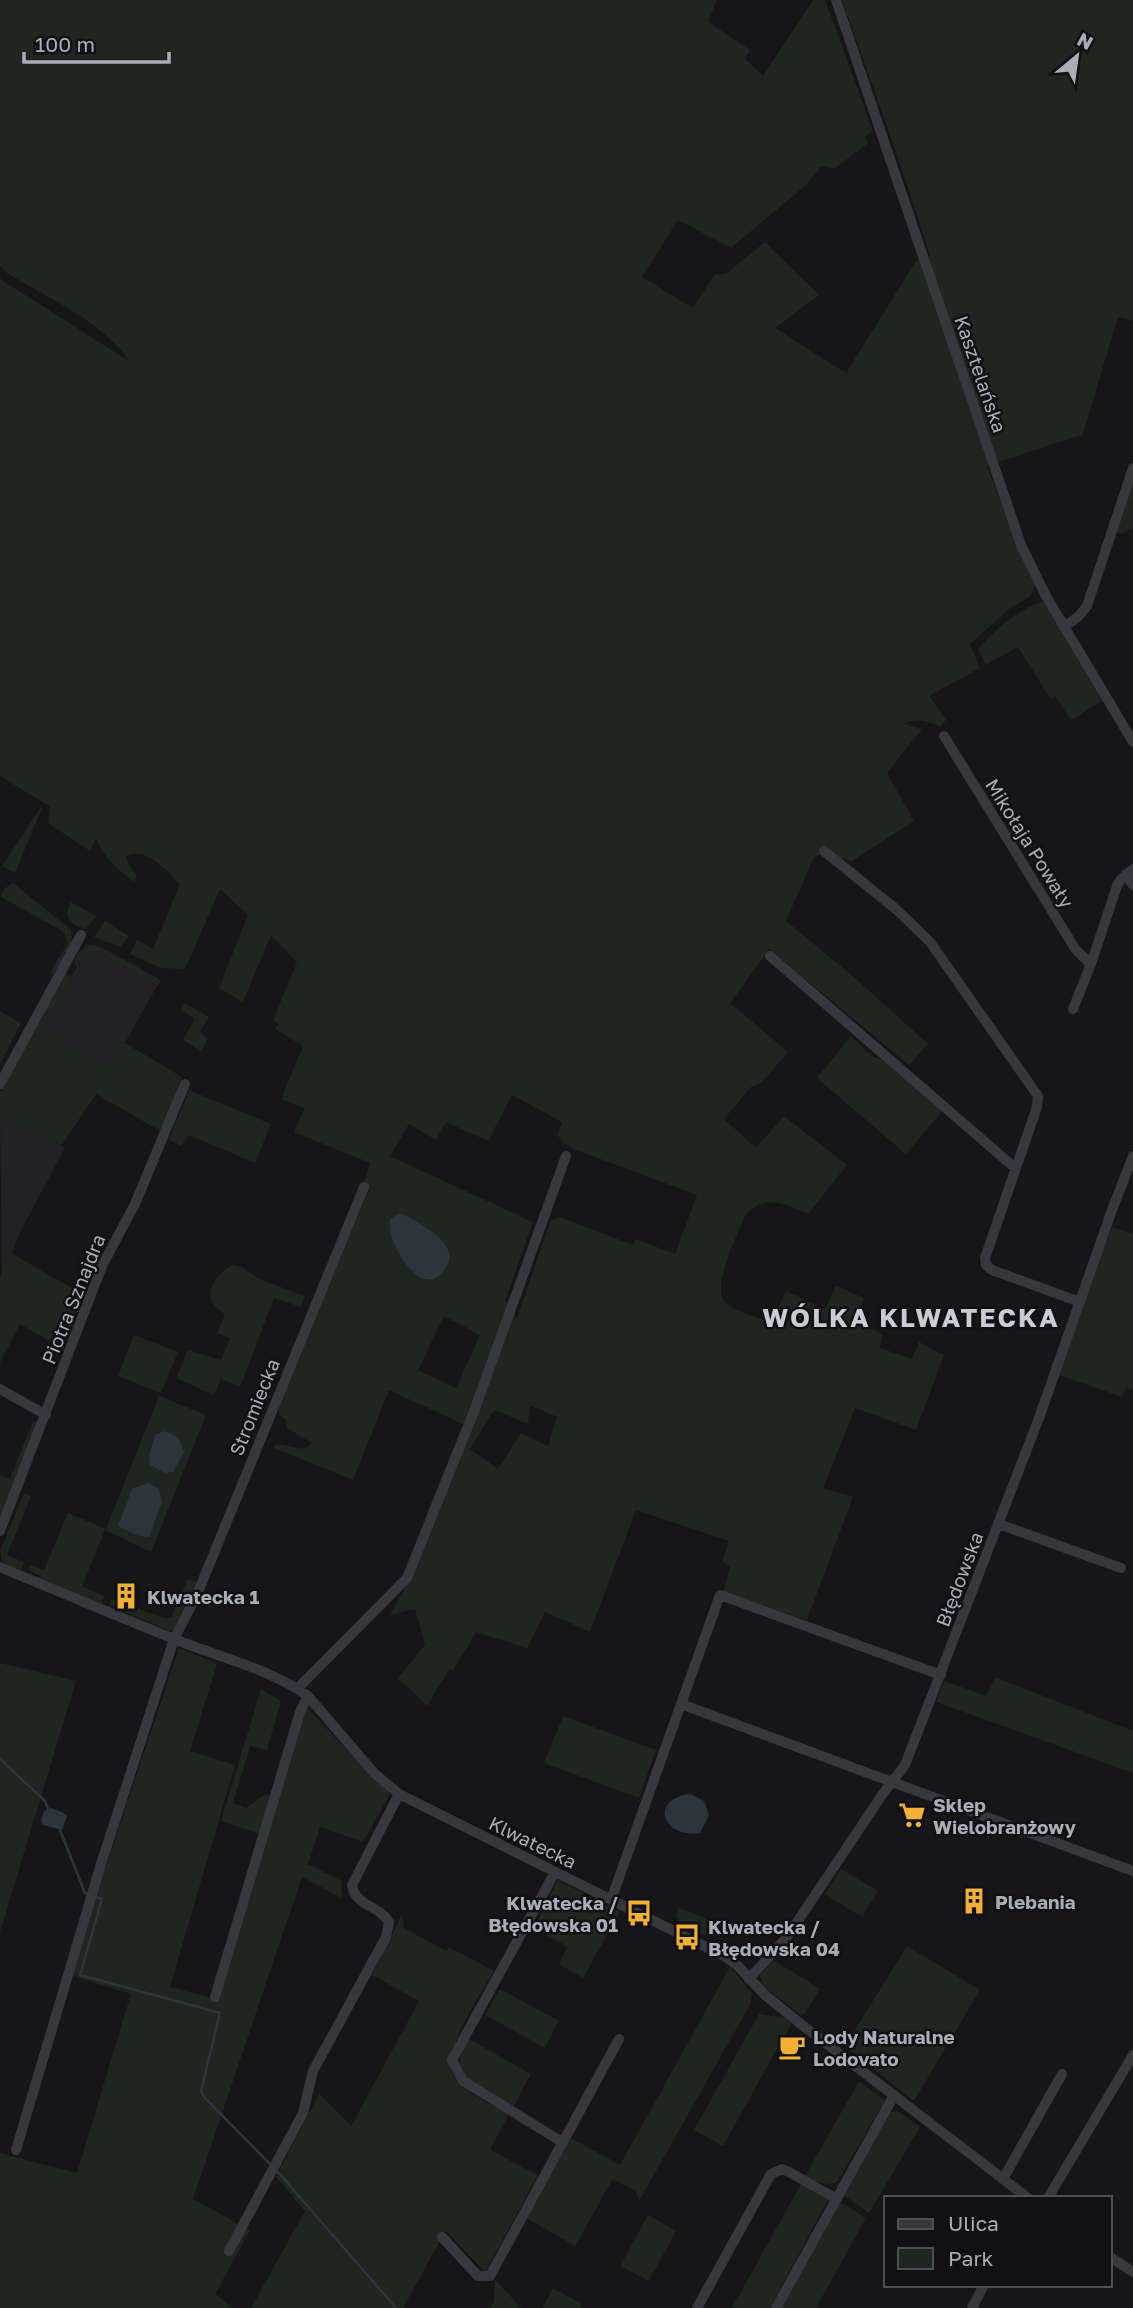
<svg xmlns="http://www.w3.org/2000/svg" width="1133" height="2308" viewBox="0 0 1133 2308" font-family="'Golos Text',sans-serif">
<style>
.built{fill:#222225}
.green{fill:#1e261f;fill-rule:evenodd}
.water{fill:#2c353c}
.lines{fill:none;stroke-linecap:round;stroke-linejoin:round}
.stream{stroke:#2c353c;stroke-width:2.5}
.minor{stroke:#37383d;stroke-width:10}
.labels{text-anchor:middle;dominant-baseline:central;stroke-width:5;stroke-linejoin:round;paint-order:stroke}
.street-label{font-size:19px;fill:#a8adb8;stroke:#111113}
.poi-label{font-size:19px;font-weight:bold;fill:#a8adb8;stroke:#111113;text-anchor:start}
.district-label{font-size:26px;font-weight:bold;letter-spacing:2px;fill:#c9ccd4;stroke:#111113}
</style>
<rect width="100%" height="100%" fill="#161618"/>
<!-- built -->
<path class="built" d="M98,952L157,986L110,1069L41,1029L84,955Z
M0,1113L65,1148L21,1230L2,1278Z"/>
<!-- green -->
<path class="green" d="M0,0H717L708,22L750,50L745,59L763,76L813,0H825L873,131L865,137L868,143L834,169L822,166L806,185L731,248L678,220L642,277L693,308L714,275L727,273L765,242L819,295L775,328L846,373L916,261L930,256C904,170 872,85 842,0H1133V321L1118,317L1082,437L1077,436L987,466L1015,540L1035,586L1030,597L1009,609L970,644L980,668L929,696L946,720L940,727C930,722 914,717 904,724L922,729L887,773L914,821L852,861L842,858L833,864L822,854L814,857L786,921L855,978L928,1044L909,1065L769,949L730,1003L788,1052L762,1082L751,1087L724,1119L756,1148L784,1116L847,1165L808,1214C785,1204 760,1192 744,1218C737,1236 711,1288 725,1302C733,1312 763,1318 776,1324L781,1316L776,1313L786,1291L825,1310L836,1286L864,1298L855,1322L882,1334L880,1348L912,1359L919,1342L944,1355L916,1430L855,1408L823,1488L853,1497L807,1620L723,1593L730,1567L722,1561L729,1541L636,1510L590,1632L545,1612L527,1648L476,1632L453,1671L449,1669L427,1706L398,1678L425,1645L415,1609L390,1615L414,1572L435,1514L428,1511L463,1424L389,1390L353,1480L274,1448L277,1444L305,1449L312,1443L287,1428L286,1420L280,1415L277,1405L370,1188L364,1183L370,1163L294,1132L305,1108L281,1099L303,1046L275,1029L279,1024L273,1020L297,962L271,935L243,1002L219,988L248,915L220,889L185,969L161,968L130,954L137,940L153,949L180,884C165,869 149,847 126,856L128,863L137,876L134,882C117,869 104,858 96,839L90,851L48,823L50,807L44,803L15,873L2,866L44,803L0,776V279L129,361C104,323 47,297 8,274L0,266ZM512,1095L562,1122L557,1134L563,1143L576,1150L697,1195L675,1254L636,1239L633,1245L560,1217L551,1220L517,1318L505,1301L533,1222L390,1156L409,1124L436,1140L446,1122L488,1141ZM444,1316L480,1335L456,1388L418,1370ZM530,1405L557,1417L548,1446L521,1433L498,1469L470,1449L494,1410L528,1424Z
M1133,478V528L1122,534L1116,532Z
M1043,602L1048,605L1104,700L1071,720L1055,696L1050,698L1018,647L986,665L978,650C987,635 1026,604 1043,602Z
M13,883L71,930L72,942L55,975L50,972L68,943L64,932L1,897L4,889Z
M71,902L96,916L86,929C69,924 63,918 71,902Z
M105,921L129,936L120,947L94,937Z
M87,945H94L104,949L158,978L161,982L157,986L98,952L84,955L77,967L74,963L77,954Z
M65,973L72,976L42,1029L110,1068L125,1043L182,1077L162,1132L96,1094L61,1146L0,1113V1092Z
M185,1003L209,1017L200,1032L207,1038L202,1052L183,1040L195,1019L181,1010Z
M0,1011L21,1023L0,1064Z
M851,1036L872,1056L886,1062L944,1109L906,1154L817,1078Z
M189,1090L271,1124L255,1163L189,1135L181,1146L169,1140Z
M1113,1227L1133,1234V1390L1126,1388L1122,1397L1059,1375L1094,1269Z
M11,1253L82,1294L62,1348L20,1324L0,1363V1277Z
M234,1265L242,1267L259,1279L305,1296L301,1307L274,1298L240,1387L221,1379L214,1395L176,1378L188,1350L221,1360L230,1338L217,1333L225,1314C221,1311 215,1307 212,1302C204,1289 222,1269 234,1265Z
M134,1335L178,1352L161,1393L118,1376Z
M159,1396L206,1415L151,1552L105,1530L82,1586L104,1596L102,1604L40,1579L41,1576L28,1570L30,1565L44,1570L68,1513L106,1529Z
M33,1421L38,1422L0,1521V1475L10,1479Z
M24,1493L31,1496L7,1555L24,1562L21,1570L11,1567L2,1561L0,1551Z
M188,1579L197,1582L175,1630L170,1631L109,1605L112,1599L166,1619L172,1616Z
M179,1648L217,1664L190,1751L235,1765L170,1987L219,2000L302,1715L307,1708L390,1794L363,1842L320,1827L308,1864L341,1881L342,1898L302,1877L193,2199L250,2230L215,2294L233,2308H0V2153L77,2173L131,1994L73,1976L87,1923Z
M0,1663L76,1681L0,1932Z
M995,1677L1133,1731V1773L936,1702L945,1681L986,1696Z
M261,1689L281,1701L267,1750L250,1746L233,1803L246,1808L265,1794L272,1795L260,1834L221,1821Z
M563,1716L656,1750L639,1798L544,1763Z
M841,1869L878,1891L862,1917L825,1894Z
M558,1880L620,1912L583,1978L559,1964L568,1947L534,1928Z
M679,1908L715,1922L710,1934L702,1935L680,1923L676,1915Z
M402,1914L404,1928L446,1951L449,1947L494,1971C480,1997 434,2057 459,2083C472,2097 493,2105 509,2114L490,2150L538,2175L485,2272L446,2231L440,2236L439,2243L403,2308H251L305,2211L276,2177L319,2094L351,2126L419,2001L372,1975Z
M907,1946L980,1990L914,2101L845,2046Z
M773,1960L820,1989L806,2012L801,2015L763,1986L760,1976Z
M730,1967L752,1993L750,2005L639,2201L636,2191L613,2179L575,2246L526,2218L569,2137L620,2165Z
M500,1989L559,2021L545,2048L485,2015Z
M759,2014L785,2018L791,2024L723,2146L694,2130Z
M467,2038L531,2074L513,2107C498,2099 461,2084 460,2066C459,2056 464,2047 467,2038Z
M859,2081L885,2101L837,2182C826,2186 816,2182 805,2176Z
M898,2111L920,2127L869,2213L845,2196L843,2189L889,2112Z
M801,2184L829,2198L770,2308H732Z
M837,2200L866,2218L816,2308H777Z
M648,2215L676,2231L649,2281L620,2266Z
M495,2279L521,2308H490L494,2301Z
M553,2288L582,2304L580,2308H542Z"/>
<!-- water -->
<path class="water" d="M400,1213C426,1226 475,1251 433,1280C429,1279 425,1280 421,1278C405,1269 386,1236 390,1219Z
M164,1431L178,1437L184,1452L173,1472L165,1473L150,1465L149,1455L155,1435Z
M148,1483L159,1489L162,1502L149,1537L139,1536L118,1526L132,1489Z
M690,1794L704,1801L709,1815L700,1833C662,1839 649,1799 690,1794Z
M51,1808L62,1812L67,1816L62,1830L43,1825L41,1821L44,1811Z"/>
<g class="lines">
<!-- stream -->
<path class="stream" d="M0,1759L45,1801L48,1809
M60,1830L85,1893L88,1894
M94,1896L102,1899L80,1975L220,2013L201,2091L204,2097L272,2166
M277,2171L396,2308"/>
<!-- minor -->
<path class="minor" d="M836,0L1021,545L1046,596L1133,742
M1064,627L1079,616L1087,606L1133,468
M944,736L1076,950L1091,964
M824,851L897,910L930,942L1038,1096L1037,1107L985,1258L986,1265L992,1270L1080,1302
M1126,874L1133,885
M770,956L1015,1168
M1073,1009L1091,964L1117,886L1121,879L1133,869
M0,1084L81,935
M0,1389L46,1415
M999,1524L1121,1568
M0,1531L102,1266L135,1204L185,1084
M0,1567C58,1591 116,1616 174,1639C219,1657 268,1668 308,1696L374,1773L399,1794L726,1957L738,1966L765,1995L802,2025L1028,2198
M298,1688L407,1578L473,1414L566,1156
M681,1704L1133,1871
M555,1872L452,2060L463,2081L562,2142
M611,1900L720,1595L941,1675
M749,1979L787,1937L882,1795L905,1765L1039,1418L1112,1210L1133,1156
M215,1997L300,1712L308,1696
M16,2150L101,1864L174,1639L196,1597L364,1187
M1003,2179L1062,2074
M1048,2198L1133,2055
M442,2237L478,2276H490L619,2039
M229,2251L303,2113L313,2071L386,1937L389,1922C379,1905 355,1906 352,1885L399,1794
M1110,2257L1133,2272
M697,2308L771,2174L782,2169L789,2172L837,2199
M776,2308L893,2097
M972,2308L984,2285"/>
</g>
<!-- icons -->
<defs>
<g id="building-bare" transform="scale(2.1)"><path d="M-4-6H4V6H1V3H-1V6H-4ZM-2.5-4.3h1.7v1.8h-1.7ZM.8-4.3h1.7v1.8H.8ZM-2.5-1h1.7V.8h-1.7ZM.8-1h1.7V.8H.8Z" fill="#f2b134" stroke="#111113" stroke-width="2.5" paint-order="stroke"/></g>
<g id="supermarket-bare" transform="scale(2.1)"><path d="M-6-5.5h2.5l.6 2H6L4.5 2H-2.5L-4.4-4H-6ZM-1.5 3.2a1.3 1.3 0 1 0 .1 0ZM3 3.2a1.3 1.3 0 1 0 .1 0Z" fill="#f2b134" stroke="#111113" stroke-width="2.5" paint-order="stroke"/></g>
<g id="bus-bare" transform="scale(2.1)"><path d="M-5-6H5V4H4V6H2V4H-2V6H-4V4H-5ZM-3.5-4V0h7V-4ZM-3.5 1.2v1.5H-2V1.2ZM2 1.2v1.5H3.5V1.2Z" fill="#f2b134" stroke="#111113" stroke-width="2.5" paint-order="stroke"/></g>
<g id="cafe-bare" transform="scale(2.1)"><path d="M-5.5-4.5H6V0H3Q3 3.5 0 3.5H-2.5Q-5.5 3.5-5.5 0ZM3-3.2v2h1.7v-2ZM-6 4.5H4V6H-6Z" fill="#f2b134" stroke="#111113" stroke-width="2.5" paint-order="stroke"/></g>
</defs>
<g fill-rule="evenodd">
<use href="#building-bare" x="126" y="1596"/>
<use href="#supermarket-bare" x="912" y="1815"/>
<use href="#building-bare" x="974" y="1901"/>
<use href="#bus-bare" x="639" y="1913"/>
<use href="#bus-bare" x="687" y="1937"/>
<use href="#cafe-bare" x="792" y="2047"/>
</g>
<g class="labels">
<!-- street labels -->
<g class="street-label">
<text transform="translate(981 374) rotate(71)">Kasztelańska</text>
<text transform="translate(1030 843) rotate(58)">Mikołaja Powały</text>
<text transform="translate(73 1299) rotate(-68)">Piotra Sznajdra</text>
<text transform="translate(254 1407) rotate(-68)">Stromiecka</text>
<text transform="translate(959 1579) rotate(-69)">Błędowska</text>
<text transform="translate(533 1842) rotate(26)">Klwatecka</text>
</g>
<!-- poi labels -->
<g class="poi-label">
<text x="147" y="1596">Klwatecka 1</text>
<text x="933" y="1804">Sklep<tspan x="933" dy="22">Wielobranżowy</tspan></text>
<text x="995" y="1901">Plebania</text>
<text x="618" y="1902" text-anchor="end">Klwatecka /<tspan x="618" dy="22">Błędowska 01</tspan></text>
<text x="708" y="1926">Klwatecka /<tspan x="708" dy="22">Błędowska 04</tspan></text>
<text x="813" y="2036">Lody Naturalne<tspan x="813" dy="22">Lodovato</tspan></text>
</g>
<!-- district labels -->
<g class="district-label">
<text x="911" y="1317">WÓLKA KLWATECKA</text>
</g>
</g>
<!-- legend -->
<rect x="884" y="2196" width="228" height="91" fill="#111113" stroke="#4d4f55" stroke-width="2"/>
<rect x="898" y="2219" width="35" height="10" fill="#37383d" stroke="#4d4f55" stroke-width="2"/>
<text x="948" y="2231" font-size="21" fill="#a8adb8">Ulica</text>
<rect x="898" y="2248" width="35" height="21" fill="#1e261f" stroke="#4d4f55" stroke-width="2"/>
<text x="948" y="2266" font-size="21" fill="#a8adb8">Park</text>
<!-- north arrow -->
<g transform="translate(1077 56) rotate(29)" stroke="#111113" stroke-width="5" paint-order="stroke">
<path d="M0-5L12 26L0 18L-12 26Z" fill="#a8adb8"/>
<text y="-10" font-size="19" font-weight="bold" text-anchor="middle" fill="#a8adb8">N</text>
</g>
<!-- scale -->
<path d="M24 52v10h145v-10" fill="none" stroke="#a8adb8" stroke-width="3.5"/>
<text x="35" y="52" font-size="21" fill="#a8adb8" stroke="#111113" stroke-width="5" paint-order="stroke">100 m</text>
</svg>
